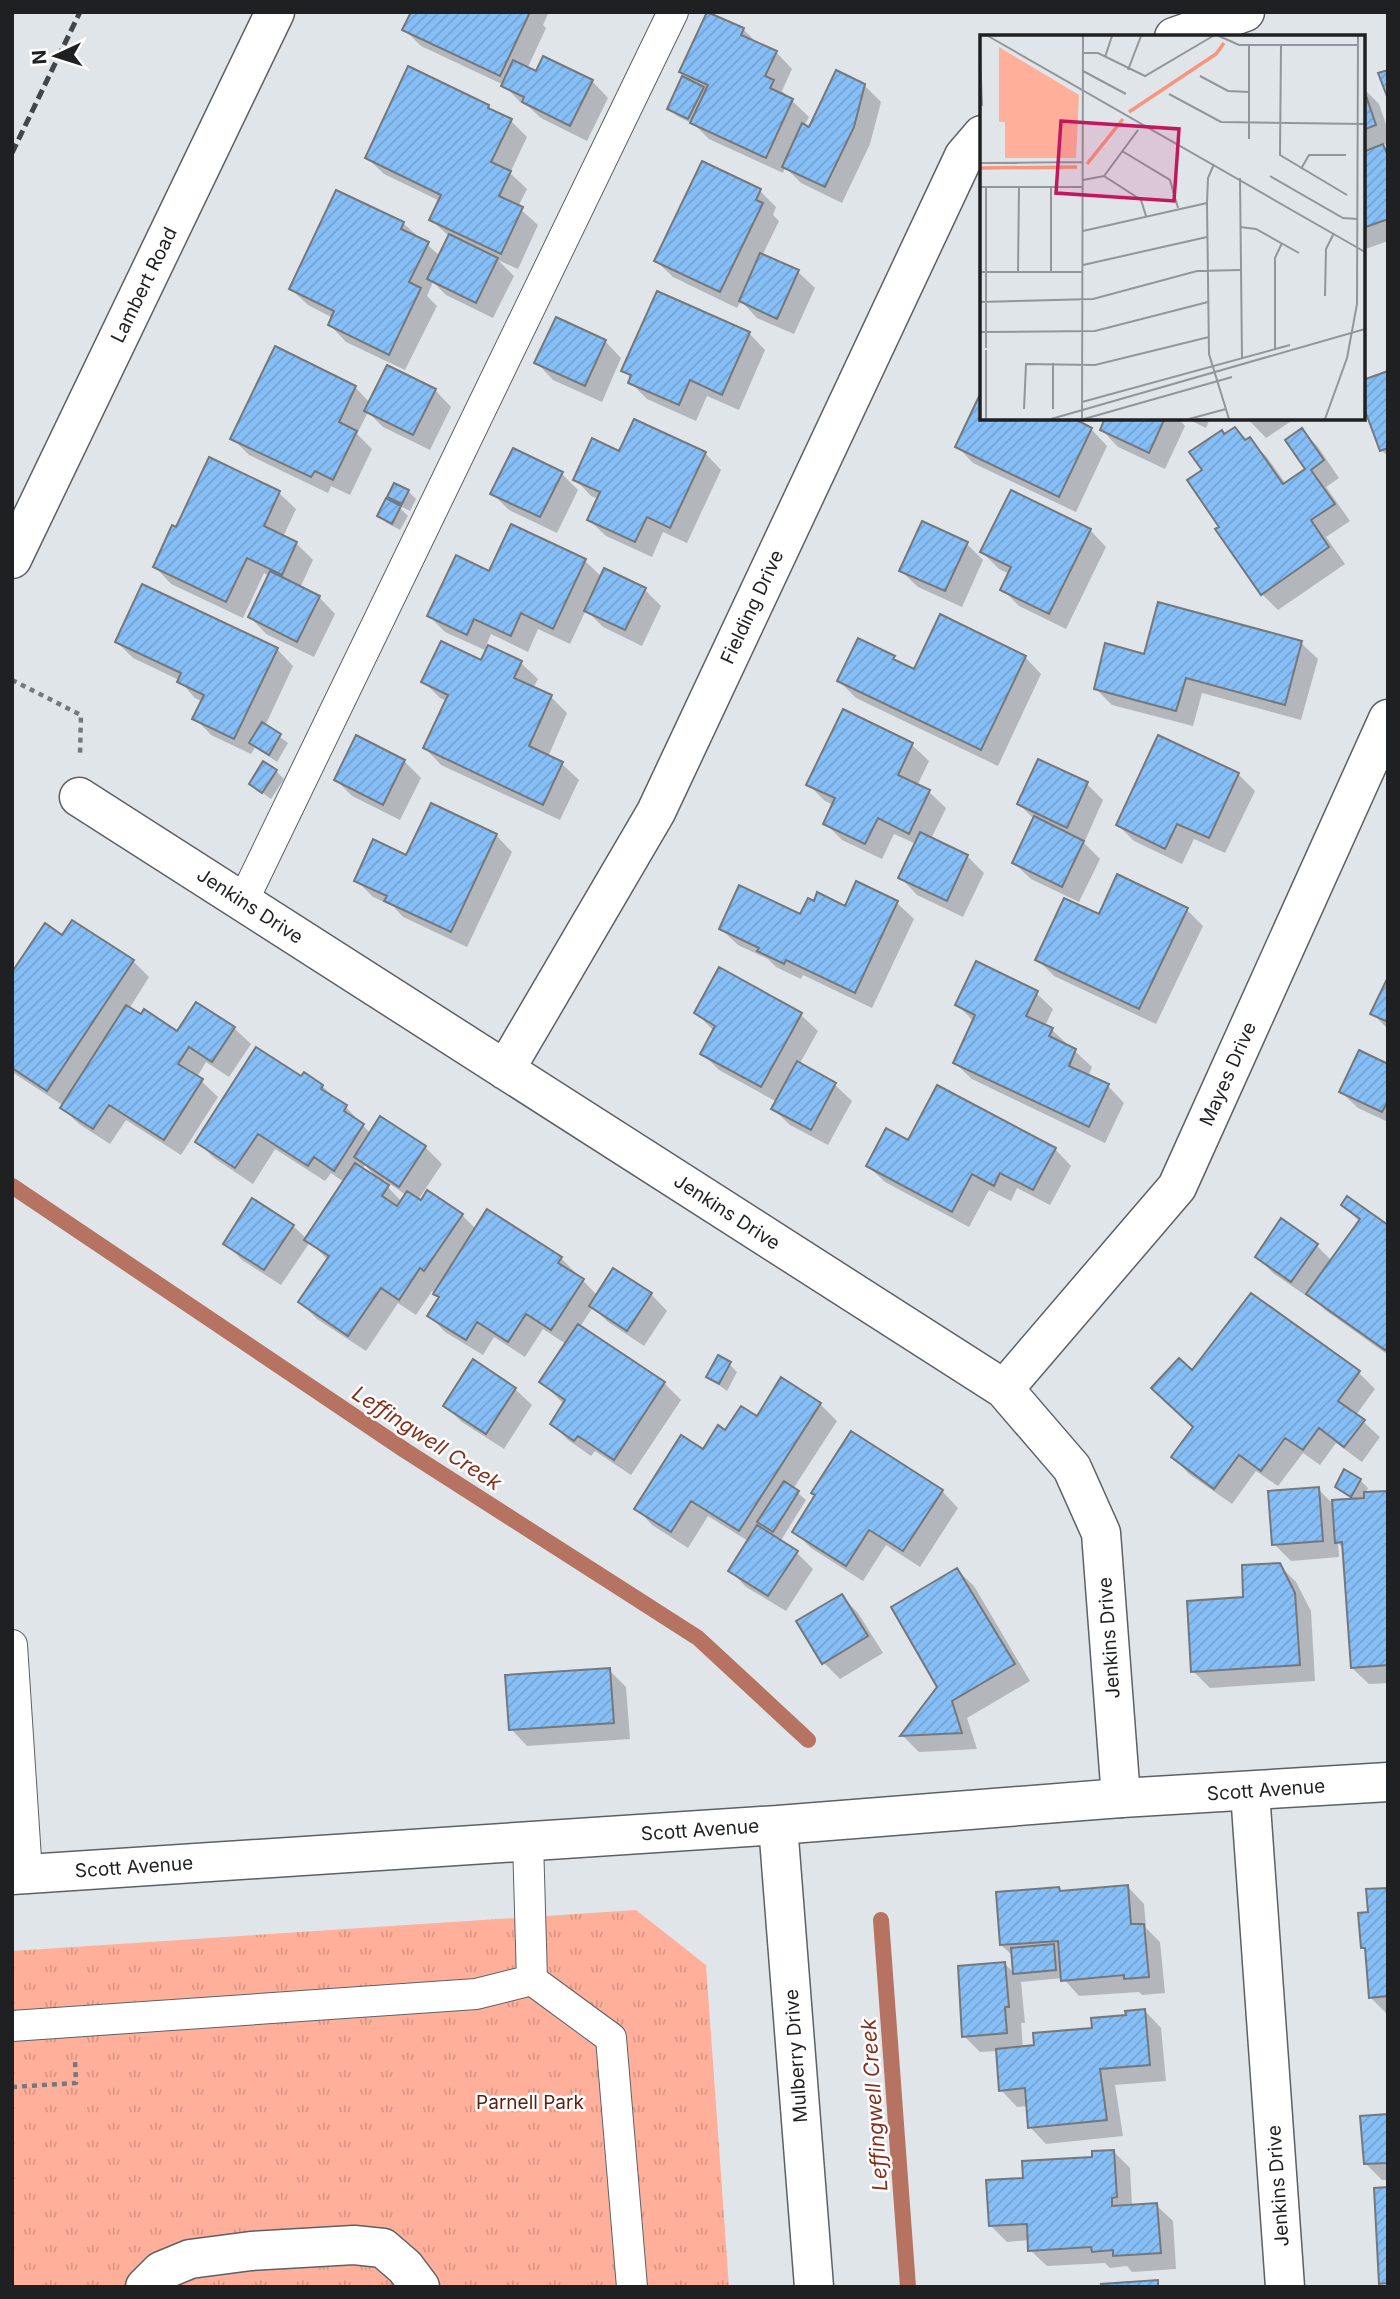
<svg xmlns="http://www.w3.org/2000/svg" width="1400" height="2299" viewBox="0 0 1400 2299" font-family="Inter,sans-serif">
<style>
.park{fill:url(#park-tufts)}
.shadow{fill:#0003;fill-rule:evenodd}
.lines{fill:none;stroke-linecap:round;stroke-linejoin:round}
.stream{stroke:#b77362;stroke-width:16}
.building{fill:url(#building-hatch);stroke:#74787d;stroke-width:2}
.lane-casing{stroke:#5c6166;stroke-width:32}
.street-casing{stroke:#5c6166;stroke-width:41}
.secondary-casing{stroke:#5c6166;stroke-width:41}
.path{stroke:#75797c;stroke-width:4.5;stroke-dasharray:5 5;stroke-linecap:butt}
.lane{stroke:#fff;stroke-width:30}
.street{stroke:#fff;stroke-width:38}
.secondary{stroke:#fff;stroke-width:38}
.rail{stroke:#434648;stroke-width:5;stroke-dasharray:10 5;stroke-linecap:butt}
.labels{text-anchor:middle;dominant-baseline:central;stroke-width:5;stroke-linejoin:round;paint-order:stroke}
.street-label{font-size:19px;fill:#1e2022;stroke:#fff}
.park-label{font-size:19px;fill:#5d2011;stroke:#fff}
.water-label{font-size:21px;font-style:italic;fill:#852e19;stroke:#fff}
.inset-river{fill:none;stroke:#f8967d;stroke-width:3.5}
.inset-road{fill:none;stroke:#92969a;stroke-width:2}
.view{fill:#c2185b;fill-opacity:0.15;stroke:#c2185b;stroke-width:3.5}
.inset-edge{fill:none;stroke:#1e2022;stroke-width:3.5}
</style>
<defs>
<pattern id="park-tufts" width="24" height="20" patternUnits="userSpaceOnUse" patternTransform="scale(1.75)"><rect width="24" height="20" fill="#ffaf9a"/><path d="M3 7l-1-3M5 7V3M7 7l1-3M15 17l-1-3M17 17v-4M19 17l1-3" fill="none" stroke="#da9684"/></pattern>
<pattern id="building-hatch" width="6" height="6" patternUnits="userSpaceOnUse" patternTransform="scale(1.75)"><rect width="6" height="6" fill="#86bef6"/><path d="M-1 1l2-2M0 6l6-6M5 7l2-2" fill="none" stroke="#73a3d3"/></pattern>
</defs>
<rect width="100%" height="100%" fill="#e0e5ea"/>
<!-- park -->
<path class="park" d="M636,1910L706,1965L729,2287H12V1951Z"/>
<!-- shadow -->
<path class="shadow" d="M413,12H549L543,25L546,28L527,69L536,74L592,81L608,98L587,141L541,118L529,107L520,102L504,85L421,46L405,30Z
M743,29L759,45L776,52L792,69L782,91L809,117L804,126L810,129L864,85L881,102L870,144L842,203L801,183L785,167L783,173L709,139L695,125L677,116L669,108L693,83L681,71Z
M1363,88L1379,104L1388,130V143L1382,145L1388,151V241L1363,250Z
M488,106L495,113L511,121L527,137L510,173L527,189L518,207L538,225L518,269L498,260L514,276L493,318L446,295L433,282L427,296L437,306L405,370L346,342L330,325L333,318L308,305L291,289L403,223L440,256L450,237L431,220L440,201L384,174L367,158Z
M760,191L776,207L773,215L779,221L762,256L798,272L815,288L794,334L757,318L741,301L737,308L673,277L656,261Z
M749,333L765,350L739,410L707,396L696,421L647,399L630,382L631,378L623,370Z
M605,341L621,358L602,402L553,380L537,363Z
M1388,373V456L1381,450Z
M355,387L370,403L435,390L451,407L430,450L383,427L368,412L357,434L372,449L350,495L331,486L328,493L249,455L232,438Z
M982,418H1080L1078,423L1091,429L1107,446L1076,512L973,463L957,446Z
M1107,418H1178L1185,426L1165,469L1118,447L1102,430Z
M1186,418H1210L1206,428Z
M1247,418H1296L1266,438Z
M1235,429L1266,456L1286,484L1307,469L1302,430L1318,447L1339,478L1326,487L1350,521L1326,537L1345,564L1278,610L1262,594L1222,527L1204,470L1225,435Z
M620,453H705L721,470L687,543L663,532L652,557L606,536L589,520L599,499L591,496L575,479Z
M210,460L279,493L296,509L283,537L296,543L313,560L300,588L319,597L335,614L314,657L266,634L250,617L269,576L264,573L243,618L171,584L155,567L176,529Z
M562,474L578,490L557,533L509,510L493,494Z
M408,491L416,499L410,511L398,505L389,497Z
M398,506L408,516L400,530L387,523L379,515Z
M512,527L585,561L602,577L645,590L661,606L642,646L603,627L586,610L570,644L538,629L528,652L491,634L486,646L521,663L538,679L533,688L551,697L567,713L548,757L562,764L579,780L560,820L441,765L425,748L447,701L440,698L424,682L481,662L487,651L445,632L429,616L490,573Z
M1090,530L1106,547L1066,629L1019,606L1002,589L1010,574L999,569L982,552Z
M967,544L983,560L962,607L918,587L901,571Z
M117,642L277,649L293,666L265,726L288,743L277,762L255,747L251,754L211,735L195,718L203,702L195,698L179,680L133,658Z
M1301,643L1318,659L1301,720L1202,693L1193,726L1112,705L1096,689L1145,656Z
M893,657L901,665L915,671L1025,657L1041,674L998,766L856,698L839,681Z
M912,745L929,761L917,786L929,792L946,808L931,839L967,856L984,873L963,917L917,895L901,878L916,844L894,834L882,859L842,840L825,823L834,805L825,801L808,784Z
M404,761L421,778L400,820L352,796L336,780Z
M276,771L284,779L271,799L251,784Z
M1238,774L1255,791L1225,853L1194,839L1182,864L1134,841L1118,825Z
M1087,784L1103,800L1084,843L1100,859L1079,902L1031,879L1014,863L1035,820L1019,804Z
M496,835L512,852L467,947L403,917L393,906L373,897L356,880L407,857Z
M857,884L897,903L914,919L872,1008L803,975L801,979L776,967L768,959L738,945L721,929L846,908Z
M1187,910L1203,926L1156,1024L1054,976L1037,959L1099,917Z
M63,937L133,961L149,977L129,1009L141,1017L177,1034L234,1028L251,1044L229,1077L206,1062L197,1077L218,1097L181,1155L126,1120L110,1144L79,1124L62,1108L64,1106L12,1072V975Z
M719,970L801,1015L818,1031L799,1065L835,1085L852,1101L828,1145L790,1125L773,1109L777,1102L719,1070L702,1053L714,1031L696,1013Z
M1388,981V1029L1372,1013Z
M1036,993L1053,1009L1045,1026L1052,1030L1092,1067L1088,1077L1108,1086L1124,1103L1105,1143L972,1079L955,1063L974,1022L957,1004Z
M1388,1066V1122L1358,1108L1341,1092Z
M302,1078L322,1086L346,1107L371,1134L381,1118L425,1147L442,1164L418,1200L462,1215L476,1229L561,1258L597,1295L651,1294L667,1311L644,1346L608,1322L593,1307L580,1327L664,1383L681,1400L631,1475L595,1451L591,1456L568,1440L552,1424L564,1404L541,1382L566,1344L543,1329L525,1357L494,1337L483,1355L445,1332L429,1315L440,1299L432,1291L416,1315L398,1303L366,1351L317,1319L300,1302L328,1260L310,1242L281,1285L242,1260L226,1244L293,1226L307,1239L344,1182L331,1173L325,1181L275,1149L253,1184L214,1158L198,1142ZM365,1165L377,1178L362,1170ZM384,1180L406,1195L402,1202L383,1182Z
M909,1142L1055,1149L1071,1166L1050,1205L1017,1188L1011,1201L989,1190L969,1227L885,1182L868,1166Z
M1343,1205L1388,1227V1355L1325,1310L1310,1295L1308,1297L1273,1273L1257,1257L1316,1245L1332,1261L1360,1222Z
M729,1364L737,1372L727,1391L708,1377Z
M1358,1372L1375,1389L1356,1415L1380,1437L1362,1462L1336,1443L1320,1465L1303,1453L1278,1486L1256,1471L1232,1504L1189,1474L1173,1457L1194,1428L1192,1373Z
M782,1380L820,1404L837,1421L793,1489L806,1500L780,1542L797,1553L813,1569L786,1611L746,1587L730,1570L748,1541L708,1516L688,1548L652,1525L636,1508L726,1433L757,1418Z
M515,1389L532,1405L504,1449L462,1422L445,1406Z
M1360,1480L1368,1488L1365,1494L1388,1492V1683L1369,1684L1352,1668L1344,1549L1338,1543L1339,1557L1291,1561L1274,1544L1318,1489L1334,1505L1354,1500L1337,1486Z
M942,1491L958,1508L920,1567L886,1545L863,1581L811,1548L794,1531Z
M1279,1565L1296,1582L1311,1611L1315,1681L1210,1688L1193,1671L1245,1598Z
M957,1570L974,1586L1030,1681L967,1718L977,1749L919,1752L903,1736L939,1687Z
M842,1596L858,1613L883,1653L840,1679L824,1663Z
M609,1670L626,1687L630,1739L527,1746L511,1729Z
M1128,1887L1144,1904L1146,1928L1160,1942L1165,1993L1142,1995L1139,1992L1079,1996L1063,1978L1021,1982L1025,2023H1021L1023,2048L1094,2030L1145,2011L1161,2028L1166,2081L1115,2085L1123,2136L1046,2144L1030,2127L1028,2106L1017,2107L1001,2090L998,2051L980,2052L964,2036L1004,1963L1015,1974L1013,1956L1001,1945L1059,1889L1062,1892Z
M1388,1890V2014H1387L1370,1997L1367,1951L1363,1947L1369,1914Z
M1388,2116V2180H1382L1365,2163Z
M1114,2152L1130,2168L1132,2206L1156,2205L1173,2221L1176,2269L1132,2272L1127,2266L1110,2268L1105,2263L1047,2266L1030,2250L1029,2240L1007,2242L990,2225L1025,2179Z"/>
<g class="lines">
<!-- stream -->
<path class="stream" d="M12,1186L406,1451L698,1638L808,1740
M881,1920L908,2287"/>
</g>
<!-- building -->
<path class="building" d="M411,12H530L500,76L402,30Z
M707,12L744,28L741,35L777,51L765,76L774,80L770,88L793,99L766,158L690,123L708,85L679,72Z
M543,56L593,80L570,126L522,102L524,97L501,86L513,60L536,71Z
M408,66L489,105L488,108L512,119L491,162L511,171L499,196L523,207L501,254L429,220L441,195L365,158Z
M836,70L865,84L854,127L825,187L782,167L802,123L809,127Z
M1388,70V99L1378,73Z
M682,76L704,87L688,119L667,109Z
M1363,87L1376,125L1363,130Z
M1383,144L1388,156V219L1363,228V152Z
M702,161L761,189L756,200L763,203L720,292L654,261Z
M336,190L404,222L401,229L429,242L409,282L421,288L389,355L328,325L334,311L289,289Z
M449,234L498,258L476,303L427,279Z
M760,253L799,270L777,319L739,301Z
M657,291L750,332L722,395L690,380L679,405L628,383L631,375L621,371Z
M556,317L606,340L585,386L534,363Z
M275,346L356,386L339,422L357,431L333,480L315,471L311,477L230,439Z
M387,365L436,389L413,435L364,411Z
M1388,371V448L1380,451L1363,405V380Z
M982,390V418H1073L1092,428L1059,497L955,447Z
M1105,418H1165L1149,453L1100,430Z
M634,419L706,452L670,528L647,517L635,542L587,520L600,492L573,480L592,438L619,451Z
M1235,427L1245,440L1250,437L1283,484L1305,469L1285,440L1302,428L1324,460L1311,470L1335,504L1311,520L1329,547L1261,595L1215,529L1219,527L1187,480L1202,470L1189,452L1222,430L1224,434Z
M513,448L563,472L540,517L490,494Z
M209,457L280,491L264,526L297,542L282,575L247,558L226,602L153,567L172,525L176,527Z
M394,483L409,490L402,504L387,497Z
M1011,490L1091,529L1049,614L1000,590L1011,567L980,552Z
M386,498L401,506L392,524L377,516Z
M922,521L968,542L945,591L899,571Z
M511,524L586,559L553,629L521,613L511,636L474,619L467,635L427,616L456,555L489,571Z
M604,568L646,588L625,630L584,611Z
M270,571L320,596L297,642L248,617Z
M142,584L278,648L234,739L192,719L204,695L177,682L181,673L115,642Z
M1158,602L1302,641L1285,705L1186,678L1176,711L1094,689L1105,643L1144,654Z
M940,614L1026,656L981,750L837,681L858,638L895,656L893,659L914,669Z
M441,641L481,660L488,645L522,661L514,678L552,695L529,746L563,762L543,805L423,748L448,695L421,682Z
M843,709L913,743L898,775L930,790L909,834L878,818L865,844L823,824L835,798L806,785Z
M262,722L281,734L269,755L249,743Z
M356,735L405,760L383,805L334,780Z
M1158,735L1239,773L1209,838L1177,824L1165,849L1116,825Z
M1038,759L1088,782L1067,828L1017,804Z
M263,761L277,770L262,793L249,784Z
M431,803L497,834L451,932L384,901L387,896L354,881L373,839L406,855Z
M1034,816L1084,841L1062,887L1012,863Z
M920,832L968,855L947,901L898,878Z
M1117,874L1188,908L1139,1009L1035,960L1064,898L1099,914Z
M856,881L898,901L855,993L786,960L784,964L757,951L759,948L719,929L739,885L800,914L808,898L814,901L817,892L845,906Z
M72,920L134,960L47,1091L12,1068V972L45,923L62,935Z
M976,961L1038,991L1026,1016L1053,1028L1049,1036L1076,1049L1069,1066L1109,1084L1089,1127L953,1063L975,1015L955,1005Z
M719,967L802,1013L761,1087L700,1054L715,1026L694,1013Z
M1388,977V1022L1370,1014Z
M196,1002L235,1027L212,1062L189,1047L178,1064L203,1079L164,1140L109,1105L93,1129L60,1108L126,1005L141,1014L144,1009L177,1031Z
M256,1047L301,1076L304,1072L323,1085L321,1089L347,1105L344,1111L364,1124L334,1171L314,1157L308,1166L258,1134L235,1168L195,1142Z
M1359,1050L1388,1064V1101L1382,1112L1339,1092Z
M797,1061L836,1083L811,1130L771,1109Z
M937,1085L1056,1148L1033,1190L1000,1173L994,1186L972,1174L952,1212L866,1166L886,1128L908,1140Z
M380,1116L426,1146L399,1187L354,1157Z
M355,1163L389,1185L382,1196L397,1206L407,1191L421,1200L427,1190L463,1214L424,1271L420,1268L399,1300L381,1288L348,1336L298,1302L329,1256L304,1240Z
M1347,1196L1388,1225V1346L1385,1350L1306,1294L1360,1219L1341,1205Z
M252,1198L294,1225L264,1270L223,1244Z
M487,1209L562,1257L558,1263L584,1279L551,1330L526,1314L508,1342L477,1322L466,1340L427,1316L439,1297L433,1294Z
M1281,1218L1318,1244L1291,1282L1255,1257Z
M613,1268L652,1293L627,1331L589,1306Z
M1251,1293L1360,1371L1338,1401L1365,1420L1344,1447L1319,1428L1303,1450L1285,1438L1261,1471L1239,1455L1214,1489L1171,1457L1193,1427L1151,1388L1179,1358L1192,1370Z
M578,1324L665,1382L614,1460L578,1436L574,1441L550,1424L565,1400L539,1382Z
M718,1355L731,1362L719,1384L706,1377Z
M473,1359L516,1388L486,1434L443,1406Z
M781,1377L821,1403L739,1531L691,1501L671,1532L634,1509L681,1435L703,1449L718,1425L725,1430L741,1406L757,1416Z
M851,1431L943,1490L903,1551L869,1530L846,1566L792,1532L815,1495L811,1493Z
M1344,1469L1361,1479L1351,1497L1335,1487Z
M784,1481L799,1491L773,1532L757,1522Z
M1319,1487L1323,1541L1272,1545L1268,1491Z
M1388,1491V1665L1351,1668L1342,1542L1335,1543L1332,1500L1364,1498V1492Z
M757,1525L798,1551L768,1596L728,1571Z
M1280,1563L1295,1593L1300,1665L1191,1672L1187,1601L1243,1597L1242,1565Z
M957,1568L1015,1664L952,1701L962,1733L900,1736L937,1687L891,1607Z
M842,1594L868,1636L822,1664L796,1621Z
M610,1668L614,1723L509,1730L505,1675Z
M1128,1885L1131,1924H1144L1149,1977L1124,1979V1975L1061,1981L1058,1941L1000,1945L996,1892L1059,1887L1060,1891Z
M1388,1888V1996L1369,1998L1365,1948H1361L1358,1913L1368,1912L1366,1889Z
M1054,1944L1056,1970L1013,1974L1011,1948Z
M1005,1962L1009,2007H1005L1007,2033L962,2037L958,1966Z
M1145,2009L1150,2065L1100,2069L1107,2120L1028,2128L1025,2088L999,2091L996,2049L1034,2045L1033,2033L1092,2028L1091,2018L1126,2015L1125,2011Z
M1388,2114V2163L1364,2164L1360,2116Z
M1114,2150L1117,2197L1112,2198V2206L1157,2203L1161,2253L1113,2256V2250L1092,2252L1091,2247L1028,2251L1027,2224L989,2226L986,2180L1023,2178L1022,2161L1092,2157V2151Z
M1388,2187V2283L1379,2284L1374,2188Z
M1158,2280V2287H1102L1101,2284Z"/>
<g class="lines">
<!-- lane casing -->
<g class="lane-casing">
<path id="lane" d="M243,901L673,12
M12,1645L27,1874
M532,1980L611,2038L632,2287
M12,2026L476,1994L532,1980L528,1841"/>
</g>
<!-- street casing -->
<g class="street-casing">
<path id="street" d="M1174,37L1245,12
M79,797L1004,1389L1072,1468L1101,1533L1121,1798
M505,1070L656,812L964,156L982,135
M1004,1389L1177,1187L1388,719
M1250,1792L1285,2287
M145,2287L161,2271L190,2259L251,2251L354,2245L383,2248L405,2267L420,2287"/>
</g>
<!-- secondary casing -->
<g class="secondary-casing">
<path id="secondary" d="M12,559L275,12
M778,1825L814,2287
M12,1875L778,1825L1121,1798L1388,1782"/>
</g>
<!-- path -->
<path class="path" d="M12,680L81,715L80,754
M12,2087L76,2083L75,2061"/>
<!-- lane -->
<use href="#lane" class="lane"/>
<!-- street -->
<use href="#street" class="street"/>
<!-- secondary -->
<use href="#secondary" class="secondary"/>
<!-- rail -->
<path class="rail" d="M12,153L80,12"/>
</g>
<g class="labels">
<!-- street labels -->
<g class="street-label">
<text transform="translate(144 285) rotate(-64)">Lambert Road</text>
<text transform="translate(752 607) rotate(-65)">Fielding Drive</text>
<text transform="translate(250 906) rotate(33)">Jenkins Drive</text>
<text transform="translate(1228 1074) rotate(-66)">Mayes Drive</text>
<text transform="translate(727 1212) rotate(33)">Jenkins Drive</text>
<text transform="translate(1109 1638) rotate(-94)">Jenkins Drive</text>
<text transform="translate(1266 1790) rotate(-4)">Scott Avenue</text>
<text transform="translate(700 1830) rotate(-4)">Scott Avenue</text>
<text transform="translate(134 1867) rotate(-4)">Scott Avenue</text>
<text transform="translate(796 2056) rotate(-94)">Mulberry Drive</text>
<text transform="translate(1278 2186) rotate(-94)">Jenkins Drive</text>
</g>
<!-- park labels -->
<g class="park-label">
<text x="530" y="2102">Parnell Park</text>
</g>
<!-- water labels -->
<g class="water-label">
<text transform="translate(427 1438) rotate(33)">Leffingwell Creek</text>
<text transform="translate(874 2105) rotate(-94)">Leffingwell Creek</text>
</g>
</g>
<!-- overview -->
<g transform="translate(980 35)">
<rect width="385" height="385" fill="#e0e5ea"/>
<path d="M19,12L99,60L96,123H25V87H19Z" fill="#ffaf9a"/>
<path class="inset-river" d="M149,77L236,19L244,8M107,129L143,84M0,133L97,132"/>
<path class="inset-road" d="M8,1L385,217M239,1L259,10H378M301,10L300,120L367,160M103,18H118L165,41L233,1M0,20L2,71M125,22L132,1M148,35L161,1M103,36L146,59M220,41L248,56L269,57M189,59L241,87L385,89M269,104V10M142,116L190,145L198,173M0,128L102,127M234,129L228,143L227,168L229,319L249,384M321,134L329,120H366M124,141L161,165L166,181M290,141L363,183L378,184M260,143L262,323M103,145L124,141L158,95M0,152H103M71,152V236M260,192L276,194L319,218M103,196L227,168M103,230L227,202M38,236L39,152M0,237H102M345,261L346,214L354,198M0,267L113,264L217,236L260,235M0,297L115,296L228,267M6,313V152M295,314V223L302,208M102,367L310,310M44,374L46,329L115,330L229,302M73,374V328M6,384V315M71,384L385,294M102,384L103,1M104,384L252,342M209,384L246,374M345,384L367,323L377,269L378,1"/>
<path class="view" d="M81,86L199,94L194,166L76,158Z"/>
<rect width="385" height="385" class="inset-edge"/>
</g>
<!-- border -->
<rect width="1400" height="2299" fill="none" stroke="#1e2022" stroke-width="28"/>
<!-- north arrow -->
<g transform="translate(56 56) rotate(266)" stroke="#ffffff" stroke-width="5" paint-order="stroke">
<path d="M0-5L12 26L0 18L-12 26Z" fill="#1e2022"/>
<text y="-10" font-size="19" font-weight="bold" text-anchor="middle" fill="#1e2022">N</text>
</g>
</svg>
